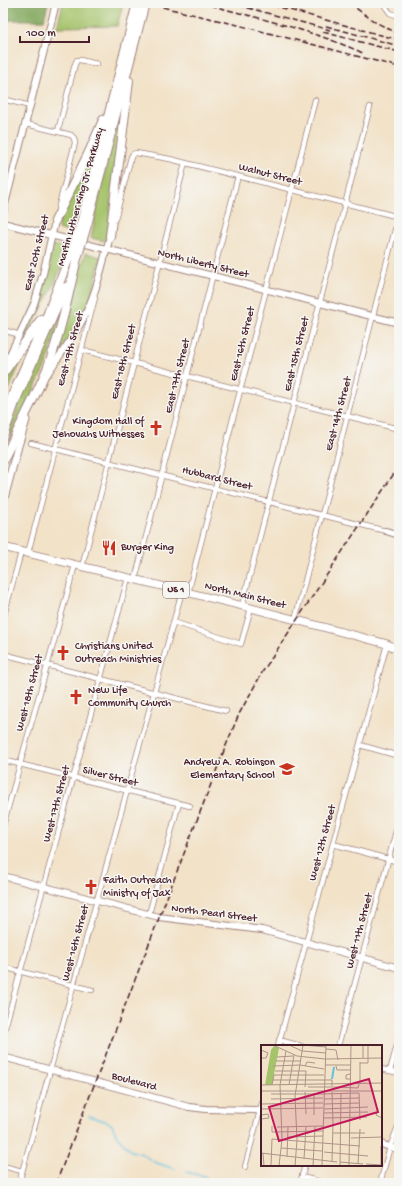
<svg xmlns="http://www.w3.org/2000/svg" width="402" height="1186" viewBox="0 0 402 1186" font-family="'Gochi Hand',sans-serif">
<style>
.green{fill:#a5c36b;stroke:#78714b}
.forest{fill:#84a95f;stroke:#676445}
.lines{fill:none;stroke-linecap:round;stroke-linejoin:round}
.stream{stroke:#61c1df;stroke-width:1.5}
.street-casing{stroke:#9e807a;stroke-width:6}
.secondary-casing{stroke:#9e807a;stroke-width:8}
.primary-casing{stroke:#9e807a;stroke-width:9}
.highway-casing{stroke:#9e807a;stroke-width:10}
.street{stroke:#fff;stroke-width:4.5}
.secondary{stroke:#fff;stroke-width:6}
.primary{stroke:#fff;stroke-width:7}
.highway{stroke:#fff;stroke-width:8}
.rail{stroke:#4a1f2b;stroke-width:1.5;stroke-dasharray:6 3;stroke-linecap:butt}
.highway-bridge-casing{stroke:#9e807a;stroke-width:10;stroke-linecap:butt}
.highway-bridge{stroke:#fff;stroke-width:8}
.labels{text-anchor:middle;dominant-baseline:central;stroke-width:3;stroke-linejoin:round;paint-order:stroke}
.shield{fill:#f6f6f2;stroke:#7e6067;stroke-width:1}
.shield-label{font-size:10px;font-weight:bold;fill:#4a1f2b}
.street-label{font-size:11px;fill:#4a1f2b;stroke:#f6f6f2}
.poi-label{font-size:11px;fill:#4a1f2b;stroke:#f6f6f2;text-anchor:start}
.inset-river{fill:none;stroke:#61c1df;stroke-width:2}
.inset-road{fill:none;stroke:#af9489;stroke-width:1}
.view{fill:#c2185b;fill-opacity:0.15;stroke:#c2185b;stroke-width:2}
.inset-edge{fill:none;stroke:#4a1f2b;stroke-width:2}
</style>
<rect width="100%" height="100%" fill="#f6f6f2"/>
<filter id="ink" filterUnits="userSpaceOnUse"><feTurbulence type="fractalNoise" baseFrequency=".025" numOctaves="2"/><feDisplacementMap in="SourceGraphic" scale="8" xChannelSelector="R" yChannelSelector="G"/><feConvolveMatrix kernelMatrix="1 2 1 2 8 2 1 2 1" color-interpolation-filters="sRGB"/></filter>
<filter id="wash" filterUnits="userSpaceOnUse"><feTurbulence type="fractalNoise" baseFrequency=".012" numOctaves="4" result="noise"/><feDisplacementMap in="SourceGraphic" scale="16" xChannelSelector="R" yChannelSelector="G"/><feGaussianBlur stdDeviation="0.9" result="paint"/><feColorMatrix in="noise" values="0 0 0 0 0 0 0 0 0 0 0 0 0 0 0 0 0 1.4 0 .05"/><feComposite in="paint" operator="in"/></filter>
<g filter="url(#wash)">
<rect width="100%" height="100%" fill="#f2e2c8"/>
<!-- green -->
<path class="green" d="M63,3H121L123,4L117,26L57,27Z
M123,101L108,229L105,241L91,238L101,189Z
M96,145L72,233L58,229L60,217Z
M53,245L68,248C54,292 35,322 11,360L40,292Z
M86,253L101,257C97,273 94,290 87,305C79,325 65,343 53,361L74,289Z
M59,315H61L47,363L3,453C14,407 40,358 59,315Z
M30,341L3,403V378Z"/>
<!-- forest -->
<path class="forest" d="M3,3H48L44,20H10L3,25Z"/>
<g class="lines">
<!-- stream -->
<path class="stream" d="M89,1116L108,1122L112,1125L117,1136L131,1151L142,1154L154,1162L175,1169
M186,1172L204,1176L213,1183"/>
</g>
</g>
<g filter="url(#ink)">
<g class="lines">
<!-- street casing -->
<g class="street-casing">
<path id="street" d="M383,3L390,13L399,16
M3,99L30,106
M26,124L71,135L74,138L75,143L58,209
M58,131L75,64L77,60H80L97,64
M115,219L131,157L133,154L136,153L170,159L399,217
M3,330L20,335
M82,350L399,429
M31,443L386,531
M28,553L95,298
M82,567L185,163
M135,580L238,176
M188,593L315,100
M242,606L370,107
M3,619L21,552
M295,620L399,214
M173,622L241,644L251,608
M3,654L226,711
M360,745L399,756
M3,760L190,806
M3,826L75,565
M333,844L399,862
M149,914L179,803
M3,967L92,990
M3,1035L128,578
M279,1040L301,1046
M278,1046L387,644
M338,1046L399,820
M381,1069L399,1073
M390,1071L399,1038
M3,1166L22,1171
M245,1167L262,1103
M302,1177L324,1183
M19,1183L182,591
M300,1183L305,1165
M380,1183L390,1147L399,1124"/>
</g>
<!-- secondary casing -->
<g class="secondary-casing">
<path id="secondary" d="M3,212L56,3
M3,223L399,323
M3,369L34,304L43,274L55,221
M48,373C60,354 75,336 85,315C97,290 103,263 110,236
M386,531L399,535
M3,876L159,917L262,930L399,968
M3,1057L189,1107L206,1109L255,1110L262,1111
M381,1144L399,1150"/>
</g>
<!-- primary casing -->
<g class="primary-casing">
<path id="primary" d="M3,502L18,446L26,420
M3,547L251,608L387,644L399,650"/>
</g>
<!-- highway casing -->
<g class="highway-casing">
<path id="highway" d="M55,221L89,152L103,120
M81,223L137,3
M87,225L145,3
M110,236L129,81
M3,374L41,319
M3,417L48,313L68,260
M3,436L16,400L66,287
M3,461C17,430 34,400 47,369C60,335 68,298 76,262"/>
</g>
<!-- street -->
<use href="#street" class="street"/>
<!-- secondary -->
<use href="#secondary" class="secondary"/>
<!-- primary -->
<use href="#primary" class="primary"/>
<!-- highway -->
<use href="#highway" class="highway"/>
<!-- rail -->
<path class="rail" d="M145,3L238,25L399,67
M202,3C257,18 313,30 365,54
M230,3L330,30
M264,3L399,40
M349,3L375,22L399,34
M326,26L399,46
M323,32L399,52
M56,1183L225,748L239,714L263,671L399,466"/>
<!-- highway-bridge casing -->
<g class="highway-bridge-casing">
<path id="highway-bridge" d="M68,260L81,223
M76,262L87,225"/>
</g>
<!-- highway-bridge -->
<use href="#highway-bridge" class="highway-bridge"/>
</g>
</g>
<!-- icons -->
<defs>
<g id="church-bare" transform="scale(1.2)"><path d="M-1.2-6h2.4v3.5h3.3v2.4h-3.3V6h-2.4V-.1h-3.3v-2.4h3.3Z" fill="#c8321e" stroke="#f6f6f2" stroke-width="2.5" paint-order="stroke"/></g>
<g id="restaurant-bare" transform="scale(1.2)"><path d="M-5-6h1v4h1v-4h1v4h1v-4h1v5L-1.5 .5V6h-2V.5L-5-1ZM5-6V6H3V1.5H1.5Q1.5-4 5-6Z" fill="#c8321e" stroke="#f6f6f2" stroke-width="2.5" paint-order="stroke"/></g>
<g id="school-bare" transform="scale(1.2)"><path d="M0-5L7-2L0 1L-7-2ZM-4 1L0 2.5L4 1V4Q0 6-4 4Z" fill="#c8321e" stroke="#f6f6f2" stroke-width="2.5" paint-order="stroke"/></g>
</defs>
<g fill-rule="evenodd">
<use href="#church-bare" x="156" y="428"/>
<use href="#restaurant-bare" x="109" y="548"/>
<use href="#church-bare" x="63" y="653"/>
<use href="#church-bare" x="76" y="697"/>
<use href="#school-bare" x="287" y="769"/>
<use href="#church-bare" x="91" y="887"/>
</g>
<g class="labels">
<!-- shield labels -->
<rect class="shield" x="163" y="582" width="26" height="16" rx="3"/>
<g class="shield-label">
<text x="176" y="590">US 1</text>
</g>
<!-- street labels -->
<g class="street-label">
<text transform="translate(270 175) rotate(14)">Walnut Street</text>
<text transform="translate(81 197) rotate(-74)">Martin Luther King Jr. Parkway</text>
<text transform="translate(37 253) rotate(-76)">East 20th Street</text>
<text transform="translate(203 264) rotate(14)">North Liberty Street</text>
<text transform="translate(243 344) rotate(-76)">East 16th Street</text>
<text transform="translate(71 349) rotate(-75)">East 19th Street</text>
<text transform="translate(297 354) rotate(-76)">East 15th Street</text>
<text transform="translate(124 362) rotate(-76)">East 18th Street</text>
<text transform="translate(178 376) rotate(-76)">East 17th Street</text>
<text transform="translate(339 414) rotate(-75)">East 14th Street</text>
<text transform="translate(217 479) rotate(14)">Hubbard Street</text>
<text transform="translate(245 596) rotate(14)">North Main Street</text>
<text transform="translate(30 693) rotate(-75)">West 18th Street</text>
<text transform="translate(110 777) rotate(14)">Silver Street</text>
<text transform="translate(57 804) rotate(-75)">West 17th Street</text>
<text transform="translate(323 843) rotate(-75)">West 12th Street</text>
<text transform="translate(214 914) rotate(7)">North Pearl Street</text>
<text transform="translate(360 931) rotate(-75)">West 11th Street</text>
<text transform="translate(76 943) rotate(-75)">West 16th Street</text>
<text transform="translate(134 1082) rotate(15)">Boulevard</text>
</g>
<!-- poi labels -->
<g class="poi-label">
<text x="144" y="422" text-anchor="end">Kingdom Hall of<tspan x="144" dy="13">Jehovahs Witnesses</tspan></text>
<text x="121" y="548">Burger King</text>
<text x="75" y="647">Christians United<tspan x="75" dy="13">Outreach Ministries</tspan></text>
<text x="88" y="691">New Life<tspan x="88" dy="13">Community Church</tspan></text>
<text x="275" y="763" text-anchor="end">Andrew A. Robinson<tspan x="275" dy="13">Elementary School</tspan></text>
<text x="103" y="881">Faith Outreach<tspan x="103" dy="13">Ministry of Jax</tspan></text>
</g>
</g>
<!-- overview -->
<g transform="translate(261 1045)">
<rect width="121" height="121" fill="#f2e2c8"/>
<path d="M13,1L18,3L11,40H4L10,5Z" fill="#a5c36b"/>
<path class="inset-river" d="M71,34L73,22"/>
<path class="inset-road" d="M12,0L36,11L64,14M28,0L41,6L65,8M42,0L65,2M102,0V13M65,4L75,5L77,15M0,5L7,8L5,13H0M16,12L32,11M65,14L121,13M15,16H40M99,17V39M99,18H107V0M39,20L63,24M64,20H89M12,21L39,20M44,21L46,17L54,18M75,21L76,25H89M14,26H45L44,42M89,29L85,30V34H89M38,30H63M12,35H71V41M0,40L121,38M11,40L13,30H38M28,40L33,10M47,42H75M75,42L97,43L98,39M0,46H121M44,47L45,69M71,47L72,79M53,48V70M10,49H62M62,49L98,48L99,75M10,54L62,53M63,54L98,53M0,59L62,58M63,59L98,58M0,64L62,63M63,64L107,62M117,64L115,70L121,73M63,68L107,67M0,70L7,69L8,73L0,74M63,73L106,72M11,81V87L62,86M16,82L62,81M72,88H104M27,92L62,91M90,93L121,92M120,101V120M20,103L61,106M63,107L107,111M0,108L76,117M2,108L3,121M26,112L27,82M43,114L45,82M71,116L72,79M79,117L102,119M97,119L99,84M105,119L120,120M10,121L11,94L99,101M18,121L21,94L19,40L25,6M34,121L36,95L34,51L42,0M52,121L54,82M61,121L65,0M79,121L80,49M88,121L90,0"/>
<path class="view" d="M108,34L117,67L18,96L8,62Z"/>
<rect width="121" height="121" class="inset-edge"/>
</g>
<!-- margin -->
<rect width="402" height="1186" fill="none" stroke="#f6f6f2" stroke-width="16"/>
<!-- scale -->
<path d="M20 36v6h69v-6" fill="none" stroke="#4a1f2b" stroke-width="2"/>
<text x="26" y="36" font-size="12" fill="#4a1f2b" stroke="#f6f6f2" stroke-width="3" paint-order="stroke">100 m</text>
</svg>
